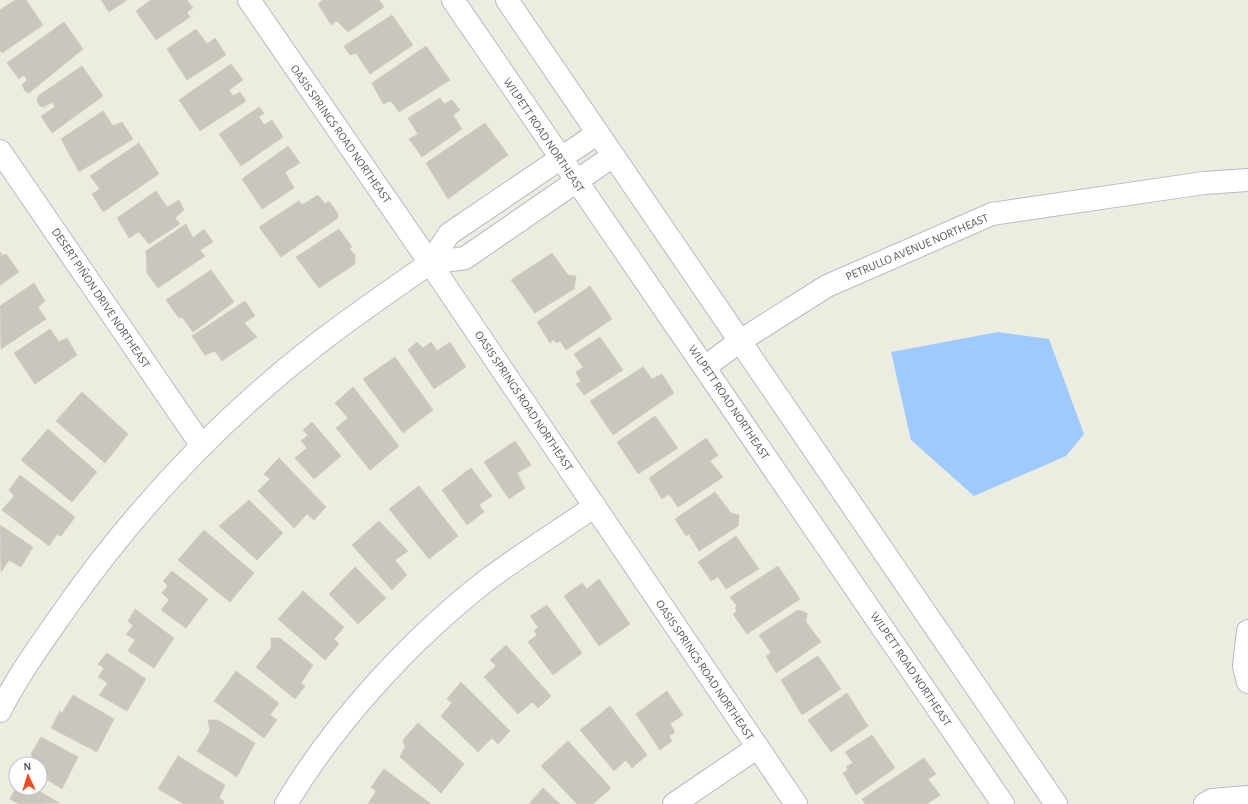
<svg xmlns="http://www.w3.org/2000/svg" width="1248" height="804" viewBox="0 0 1248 804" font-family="'Alegreya Sans',sans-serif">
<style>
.water{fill:#9ecaff}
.building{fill:#c8c6bd;stroke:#d2cebe}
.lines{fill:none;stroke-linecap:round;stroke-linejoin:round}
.minor-casing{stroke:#b8bac0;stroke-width:24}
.minor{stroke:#fff;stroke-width:22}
.labels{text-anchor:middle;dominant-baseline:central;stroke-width:3;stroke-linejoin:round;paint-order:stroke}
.street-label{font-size:12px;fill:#595c62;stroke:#fff}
</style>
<rect width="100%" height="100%" fill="#edece0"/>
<!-- water -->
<path class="water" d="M998,332L1049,339L1084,434L1066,456L974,496L911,440L891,352Z"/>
<!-- building -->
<path class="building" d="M15,0H26L43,25L2,53L0,51V10Z
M101,0H127L109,12Z
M151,0H187L193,8L187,12L190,17L156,40L136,11Z
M323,0H379L384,7L348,32L337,21L331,25L318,4Z
M392,15L413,45L370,74L356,53L350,55L344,46Z
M64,22L83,49L29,93L25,91L22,85L27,80L24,75L19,79L7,63Z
M196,29L207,44L215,38L226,55L187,80L167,49Z
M426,46L450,80L399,112L391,101L383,104L372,83Z
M231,64L243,80L229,90L233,96L240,92L246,101L200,131L179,100Z
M82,66L103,96L52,133L41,116L55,107L52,102L44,107L40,106L37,101L38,96Z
M440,98L444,104L452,100L460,110L453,115L462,129L422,157L409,139L418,134L408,118Z
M259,107L264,113L259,117L264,125L272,120L283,137L241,166L219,134Z
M103,111L113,126L122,122L133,139L79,172L61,139Z
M485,123L508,155L448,199L426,163Z
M139,143L159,174L103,212L92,194L100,189L90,176Z
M288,146L300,163L285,172L294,188L262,209L242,179Z
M156,191L167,207L179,200L184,210L175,218L180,224L149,244L139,232L129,238L117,218Z
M318,195L325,204L329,201L338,214V218L281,257L259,227L299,201L302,205Z
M186,224L193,238L204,229L213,242L200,250L205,256L158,288L147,273L146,251Z
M339,229L352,247L349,248L355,255V264L319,288L296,257Z
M0,252L2,256L6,254L19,272L0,285Z
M552,253L568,275L576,276L574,289L535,313L511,280Z
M211,270L234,302L193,332L182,317L179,318L166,300Z
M34,283L45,301L38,307L46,319L1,349L0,306Z
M590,286L612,319L566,350L560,341L556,343L554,339L550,343L537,322Z
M245,301L255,316L244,323L257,337L222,361L215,351L205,355L192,336Z
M50,329L59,342L67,338L77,355L35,384L14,353Z
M600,337L623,370L584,395L576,384L581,382L576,372L583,367L574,354Z
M417,342L423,348L431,342L437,351L450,342L466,367L434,389L408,350Z
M395,357L433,410L403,433L363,379Z
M643,367L652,379L662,374L674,393L613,435L590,401Z
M353,387L399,446L370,470L336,428L348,418L335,403Z
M82,392L128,434L105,463L56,421Z
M655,416L678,448L638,474L617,442Z
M312,422L341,456L314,479L295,458L307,448L301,441L308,435L303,430Z
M48,429L97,472L72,502L21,460Z
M706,438L718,455L710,461L723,477L678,507L669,494L662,499L649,478Z
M515,441L531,465L517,473L525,488L509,499L484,462Z
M279,458L326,507L314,520L307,514L294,528L258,491L270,479L264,474Z
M471,468L492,496L479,505L484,512L467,525L442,490Z
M20,475L75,517L61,536L57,534L49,546L2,510L14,496L9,490Z
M419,486L458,536L429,559L389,509Z
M715,492L731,513L739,515L738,526L699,551L689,534L686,536L675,519Z
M249,500L283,533L257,560L219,526Z
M379,521L408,551L395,560L407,575L392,590L352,545Z
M0,525L33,547L21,567L9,560L1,572Z
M204,530L254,573L230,602L178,560Z
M736,536L759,569L726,589L718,577L711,581L698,562Z
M778,566L800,599L747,634L733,614L737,611L735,608L737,606L730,597Z
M355,567L386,598L358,624L329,594Z
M172,571L208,599L186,628L161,610L169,600L162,593L168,586L163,581Z
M599,579L630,624L599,646L564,596L582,583L587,589Z
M303,591L344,627L334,639L339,644L325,660L278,619Z
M547,605L582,653L553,675L528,642L537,635L534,631L538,627L530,616Z
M135,609L174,638L154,668L128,651L135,640L126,634L133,626L128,621Z
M798,610L807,613L806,622L821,642L776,673L766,656L771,653L759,635Z
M271,638H280L313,665L301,683L305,686L295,699L256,667L271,648Z
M506,645L551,696L538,708L532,702L518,714L484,677L496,666L490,660Z
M107,653L146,679L127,711L99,695L108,683L98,677L104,668L98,664Z
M818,656L841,689L802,715L781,680Z
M236,671L279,703L270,715L277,720L264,738L214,701Z
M461,682L510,731L498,744L492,738L478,752L441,716L452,703L447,699Z
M667,691L683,715L670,724L675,732L669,736L672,741L660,750L636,714Z
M847,693L868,726L831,752L808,720Z
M73,695L114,719L97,752L51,728L60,711L62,713Z
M610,706L647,755L632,768L626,760L614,771L580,730Z
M208,720H218L255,743L237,777L197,751L210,731Z
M418,723L464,764L441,793L400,757L405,747L403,740Z
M872,735L895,768L856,795L843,773L848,770L846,767L853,763L845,752Z
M41,737L78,757L62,789L40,775V764H37L31,754Z
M568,741L611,788L593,804H577L541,766Z
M178,756L225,785L219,798L224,801L223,804H184L158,789Z
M924,758L936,774L928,779L940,795L927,804H865L862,799Z
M384,769L431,804H368L376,791L371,787Z
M16,788H34L59,803L19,804L10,799Z
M543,788L560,804H529Z"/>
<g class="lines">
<!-- minor casing -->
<g class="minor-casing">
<path id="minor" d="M249,0L430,263L796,804
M453,0L1003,804
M507,0L1056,804
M598,133L449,234L430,263L465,258L613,156
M0,151L202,446
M705,367L740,341L827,286L992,214L1204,183L1248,180
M1248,631L1244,666L1248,682
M0,711C18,675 43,641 66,608C123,527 191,451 266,386C317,341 374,302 430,263
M286,804C335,722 411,639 487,580C522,554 559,531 595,506
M674,804L758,747
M1205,804L1212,800L1248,797"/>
</g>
<!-- minor -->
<use href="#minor" class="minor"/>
</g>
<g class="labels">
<!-- street labels -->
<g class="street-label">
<text transform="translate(341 134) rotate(55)">OASIS SPRINGS ROAD NORTHEAST</text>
<text transform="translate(544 135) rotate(56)">WILPETT ROAD NORTHEAST</text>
<text transform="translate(917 247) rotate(-23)">PETRULLO AVENUE NORTHEAST</text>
<text transform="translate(101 298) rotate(56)">DESERT PIÑON DRIVE NORTHEAST</text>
<text transform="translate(524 401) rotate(56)">OASIS SPRINGS ROAD NORTHEAST</text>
<text transform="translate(729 402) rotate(56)">WILPETT ROAD NORTHEAST</text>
<text transform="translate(911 669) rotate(56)">WILPETT ROAD NORTHEAST</text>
<text transform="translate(705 670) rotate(56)">OASIS SPRINGS ROAD NORTHEAST</text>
</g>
</g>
<!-- north arrow -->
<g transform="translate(28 776) rotate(356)"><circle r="19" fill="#ffffff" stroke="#bdbec0"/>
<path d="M0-3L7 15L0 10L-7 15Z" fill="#f24a21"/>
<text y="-6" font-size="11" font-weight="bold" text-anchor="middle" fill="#595c62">N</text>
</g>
</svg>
